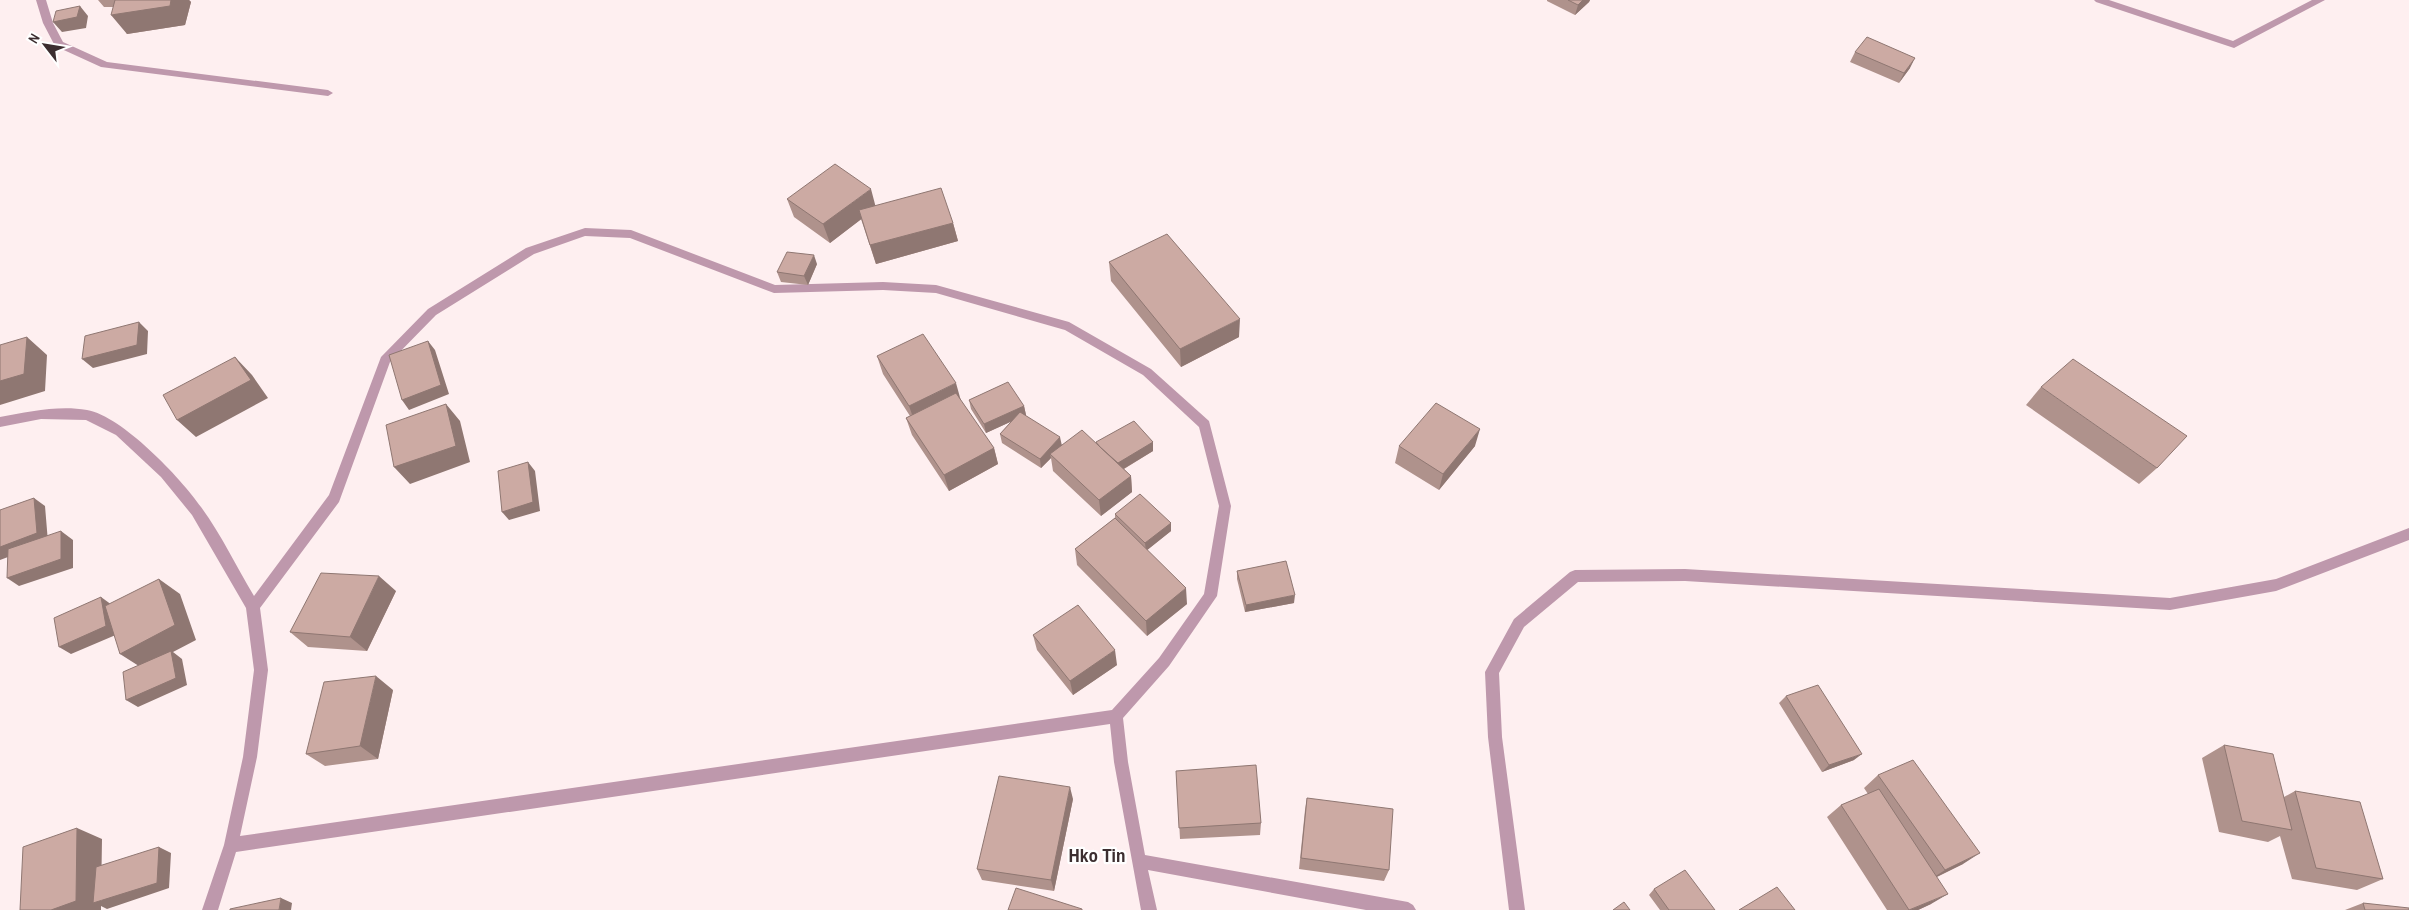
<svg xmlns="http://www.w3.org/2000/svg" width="2409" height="910" viewBox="0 0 2409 910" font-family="'Archivo Narrow',sans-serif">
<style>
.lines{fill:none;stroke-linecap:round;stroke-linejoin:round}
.minor{fill:#be98ac;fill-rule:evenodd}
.wall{fill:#af928c}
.shaded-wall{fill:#8f7772}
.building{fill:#ccaaa3;stroke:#8f7772}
.labels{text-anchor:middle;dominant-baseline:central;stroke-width:4.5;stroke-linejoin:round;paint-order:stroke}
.near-quarter-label{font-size:19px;font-weight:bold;fill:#3c2e30;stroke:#fff}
</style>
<rect width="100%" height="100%" fill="#feeff0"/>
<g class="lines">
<!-- minor -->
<path class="minor" d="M36,0H46L53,23L63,42L107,62L328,90L333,93L328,96L101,67L55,46L43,23Z
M2094,0H2109L2233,41L2312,0H2325L2234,48L2096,2Z
M585,228L631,230L775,285L883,282L936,285L1069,322L1151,369L1209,421L1231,506L1217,596L1169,666L1123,718L1128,762L1145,855L1408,902L1413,905L1416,910H1366L1148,870L1157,910H1141L1114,762L1110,724L236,852L218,910H202L224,845L243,757L254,670L246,608L192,515L161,477L116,435L86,420L41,419L0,427V417C28,412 58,405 87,410C122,416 181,478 201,507C221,534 236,566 254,596L329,495L381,357L428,309L526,248ZM585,236L630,238L774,293L883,290L936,293L1065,330L1143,375L1199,427L1219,506L1204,594L1159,658L1112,710L240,836L257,757L268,670L260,608L339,502L390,362L436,315L534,254Z
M2409,528V540L2276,591L2170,610L1685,581L1578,582L1524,627L1499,673L1502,737L1525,910H1509L1488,737L1485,672L1514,619L1570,572L1575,570L1685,569L2170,598L2276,579Z"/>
</g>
<!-- wall -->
<path class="wall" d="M98,0H189L191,2L185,25L127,34L113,7H104Z
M1547,0H1590L1589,2L1575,15L1547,1Z
M1855,52L1910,68L1899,83L1850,62Z
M787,199L876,206L953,223L958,241L876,264L861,219L830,243L794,217Z
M1109,262L1239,337L1181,367L1111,281Z
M817,264L808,285L781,282L777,272Z
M877,356L994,448L998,464L949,491L912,435L906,418L910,416L883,374Z
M2041,387L2157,468L2139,484L2026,405Z
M969,400L1024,406L1026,415H1025L1062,445L1153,442V451L1124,469L1131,476L1132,492L1101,516L1053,471L1051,458L1041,468L1002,443L1000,434L1012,421L986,433L971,409Z
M1399,446H1475L1439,490L1395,463Z
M1115,514L1171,523V531L1147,550L1187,604L1147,636L1077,565L1075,549L1115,518Z
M1237,571L1294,603L1245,612L1237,579Z
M396,591L367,651L308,647L290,632Z
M1033,635L1117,665L1073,695L1037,650Z
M393,690L378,759L325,766L306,754Z
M1786,696L1854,760L1822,772L1779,703Z
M2224,745L2284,797L2295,791L2383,879L2357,890L2292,879L2280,836L2268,842L2219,832L2202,758Z
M1878,775L1963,864L1937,877L1931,904L1918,910H1887L1827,817L1841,805L1868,794L1864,788Z
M1177,783L1261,823L1260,835L1180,839Z
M1307,798L1389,870L1384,881L1299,869L1305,810Z
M1073,799L1054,891L982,880L977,869Z
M1654,889L1715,910H1660L1649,895Z
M2363,903L2409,910H2345Z"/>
<!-- shaded-wall -->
<path class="shaded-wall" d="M171,0H189L191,2L185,25L127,34L111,15Z
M1583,0H1590L1589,2L1575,15L1578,5Z
M80,6L88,16L86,28L62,32L53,22Z
M1915,58L1910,68L1899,83L1904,73Z
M871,189L876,208L830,243L823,224Z
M953,223L958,241L876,264L870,245Z
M814,255L817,264L808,285L804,276Z
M1240,319L1239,337L1181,367L1180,349Z
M139,322L148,331L147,354L93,368L82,359Z
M27,337L47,355L45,391L0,405V381Z
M428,341L435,350L449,394L409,410L402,400Z
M235,357L252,375L268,398L196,437L177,420Z
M956,383L961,401L915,423L909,406Z
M446,404L460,421L470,462L410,484L394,467Z
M1024,406L1026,415L986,433L984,424Z
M1480,429L1475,446L1439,490L1443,474Z
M1060,437L1062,446L1050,454L1051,458L1041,468L1040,459Z
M1153,442V451L1115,474L1114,465Z
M994,448L998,464L949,491L944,475Z
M528,462L535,471L540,511L509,520L502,512Z
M1131,476L1132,492L1101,516L1099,500Z
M34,498L45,506L48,542L0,560V547Z
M1171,523V531L1146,551L1145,543Z
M61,531L73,540V568L19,586L7,578Z
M379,576L396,591L367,651L350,637Z
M159,579L180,594L196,640L173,652L182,659L187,685L138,707L126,700L142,668L120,654Z
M1186,588L1187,604L1147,636L1146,621Z
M1295,595L1294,603L1245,612L1246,605Z
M101,597L112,605L118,634L71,654L59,647Z
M1115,650L1117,665L1073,695L1070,681Z
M376,676L393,690L378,759L360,746Z
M1862,754L1854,760L1822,772L1829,765Z
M1070,787L1073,799L1054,891L1051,880Z
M77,828L102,839L101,901L159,847L171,853L169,888L107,909L101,906V910H51Z
M1980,853L1963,864L1928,881L1945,870Z
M1948,894L1931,904L1918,910H1910Z
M281,898L292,903L291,910H279Z"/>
<!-- building -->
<path class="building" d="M115,0H171L170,6L111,15Z
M1568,0H1583L1578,5Z
M80,6L77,17L53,22L56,11Z
M1867,37L1915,58L1904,73L1855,52Z
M835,164L871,189L823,224L787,199Z
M941,188L953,223L870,245L859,210Z
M1167,234L1240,319L1180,349L1109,262Z
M787,252L814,255L804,276L777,272Z
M139,322L137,345L82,359L85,336Z
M923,334L956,383L909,406L877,356Z
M27,337L24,374L0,381V345Z
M428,341L441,385L402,400L389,355Z
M235,357L251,380L177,420L163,395Z
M2073,359L2187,436L2157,468L2041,387Z
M1008,382L1024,406L984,424L969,400Z
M956,393L994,448L944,475L906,418Z
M1436,403L1480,429L1443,474L1399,446Z
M446,404L456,446L394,467L386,425Z
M1020,412L1060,437L1040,459L1000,434Z
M1134,421L1153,442L1118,463L1100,447L1096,442Z
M1082,430L1131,476L1099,500L1050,454Z
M528,462L533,502L502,512L498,471Z
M1140,494L1171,523L1145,543L1115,514Z
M34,498L37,533L0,547V510Z
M1115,518L1186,588L1146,621L1075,549Z
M61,531V559L7,578L8,549Z
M1286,561L1295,595L1246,605L1237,571Z
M321,573L379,576L350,637L290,632Z
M159,579L175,625L120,654L105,606Z
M101,597L106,626L59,647L54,618Z
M1078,605L1115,650L1070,681L1033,635Z
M171,651L176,678L126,700L123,672Z
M376,676L360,746L306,754L324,682Z
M1818,685L1862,754L1829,765L1786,696Z
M2224,745L2273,754L2292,830L2242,821Z
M1913,760L1980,853L1945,870L1878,775Z
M1256,765L1261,823L1179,828L1176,771Z
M999,776L1070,787L1051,880L977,869Z
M1879,789L1948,894L1909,910L1841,805Z
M2295,791L2360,802L2383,879L2316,868Z
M1307,798L1393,809L1389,870L1301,858Z
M77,828L76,901L51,910H20L23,847Z
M159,847L157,883L93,903L96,867Z
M1685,870L1715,910H1669L1654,889Z
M1777,887L1795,910H1739Z
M1016,888L1082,909V910H1008Z
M281,898L279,910H230V909Z
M1624,902L1630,910H1613Z
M2363,903L2409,908V910H2365Z"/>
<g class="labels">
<!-- near-quarter labels -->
<g class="near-quarter-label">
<text x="1097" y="855">Hko Tin</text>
</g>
</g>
<!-- north arrow -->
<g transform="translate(45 45) rotate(301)" stroke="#ffffff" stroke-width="4" paint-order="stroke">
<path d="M0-4L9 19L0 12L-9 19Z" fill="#3c2e30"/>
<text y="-8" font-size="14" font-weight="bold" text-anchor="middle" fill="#3c2e30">N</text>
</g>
</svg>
